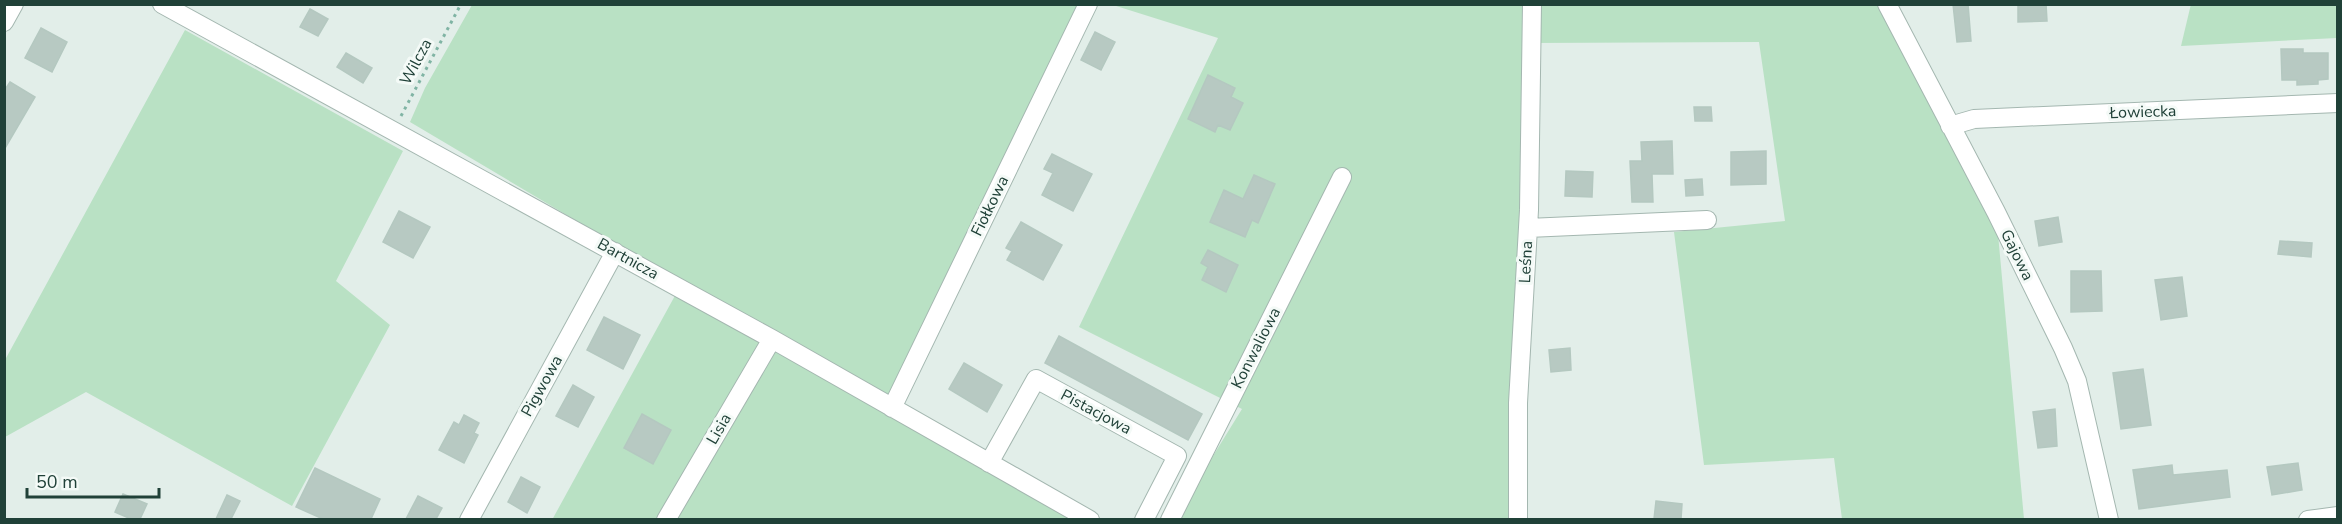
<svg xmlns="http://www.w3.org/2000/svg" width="2342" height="524" viewBox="0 0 2342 524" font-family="'Nunito Sans',sans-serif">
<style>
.green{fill:#b9e1c4}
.building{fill:#b7c9c2;stroke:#b4c8c0;stroke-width:1.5}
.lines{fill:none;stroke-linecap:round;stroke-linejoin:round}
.minor-casing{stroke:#a4b7b0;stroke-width:20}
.path{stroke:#80b4a4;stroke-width:3;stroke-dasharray:3 4.5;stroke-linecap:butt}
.minor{stroke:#fff;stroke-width:18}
.labels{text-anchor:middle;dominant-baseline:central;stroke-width:6;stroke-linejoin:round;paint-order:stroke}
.street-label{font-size:16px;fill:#204138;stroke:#f4faf7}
</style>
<rect width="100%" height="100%" fill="#e2eee9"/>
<!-- green -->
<path class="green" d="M2191,4L2337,5V38L2181,46Z
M472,5H1088L892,408L410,122L425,88Z
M1113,5H1887L1996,212L2024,519H1842L1834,458L1704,465L1674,232L1785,221L1759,42L1531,43L1518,519H1174L1242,409L1079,327L1218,38Z
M185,30L403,151L336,281L390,325L292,506L86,392L5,437V360Z
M677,292L1079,520H552Z"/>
<!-- building -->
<path class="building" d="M1953,4H1968L1971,41L1957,42Z
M2018,4H2046L2047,21L2018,22Z
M310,9L328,19L318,36L300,27Z
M41,28L67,42L52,72L25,58Z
M1095,32L1115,42L1101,70L1081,60Z
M2281,49H2303V53H2328V79L2318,80V84L2297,85V80H2282Z
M346,53L372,68L363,83L337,67Z
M1208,75L1235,88L1231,97L1243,103L1230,130L1218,125L1215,132L1188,119Z
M10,82L35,97L4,150V91Z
M1694,107H1711L1712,121H1695Z
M1672,141L1673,174H1652L1653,202H1632L1630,161H1642L1641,142Z
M1766,151V184L1731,185V152Z
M1052,154L1092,174L1073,211L1042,195L1053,173L1044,169Z
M1566,171L1593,172L1592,197L1565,196Z
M1254,175L1275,184L1258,223L1252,220L1245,237L1210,222L1224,190L1243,199Z
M1702,179L1703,195L1686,196L1685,180Z
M399,211L430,227L413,258L383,242Z
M2058,217L2062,242L2039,246L2035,221Z
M1021,222L1062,245L1043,280L1007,260L1012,251L1006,248Z
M2280,241L2312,243L2311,257L2278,254Z
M1208,250L1238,265L1226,292L1202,280L1208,267L1201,263Z
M2071,271H2101L2102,311L2071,312Z
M2182,277L2187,316L2161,320L2155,280Z
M604,317L640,335L623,369L587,350Z
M1059,336L1202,414L1188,440L1045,363Z
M1570,348L1571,370L1551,372L1549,350Z
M964,363L1002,385L987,412L949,389Z
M2143,369L2151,425L2121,429L2113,373Z
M573,385L594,397L578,427L556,416Z
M2055,409L2057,446L2038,448L2033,412Z
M642,414L671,430L653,464L624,448Z
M464,415L479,423L474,433L478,435L464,463L439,450L454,422L459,425Z
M2298,463L2302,490L2272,495L2267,467Z
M2172,465L2173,475L2227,470L2230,497L2139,509L2133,470Z
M315,468L380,499L371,519H323L296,507Z
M521,477L540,487L527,513L508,502Z
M123,494L147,504L140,519H131L115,512Z
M227,495L240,501L231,519H216Z
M418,496L442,508L436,519H406Z
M1656,501L1682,504L1681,519H1654Z"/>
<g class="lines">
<!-- minor casing -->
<g class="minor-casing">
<path id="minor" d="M162,4L772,339L1090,520
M1887,4L1996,212L2063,348L2077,381L2109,520
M4,22L14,4
M1950,126L1974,119L2338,103
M1528,228L1707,220
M892,408L1088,4
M989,463L1036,379L1177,456L1144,520
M469,520L615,252
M666,520L772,339
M1170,520L1342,177
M1518,520V403L1529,210L1532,4
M2308,520L2338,516"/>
</g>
<!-- path -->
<path class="path" d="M401,116L461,4"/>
<!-- minor -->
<use href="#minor" class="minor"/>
</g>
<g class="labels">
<!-- street labels -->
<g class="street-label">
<text transform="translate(416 62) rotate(-62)">Wilcza</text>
<text transform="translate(2143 112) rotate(-2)">Łowiecka</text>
<text transform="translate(990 206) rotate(-64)">Fiołkowa</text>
<text transform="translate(2017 255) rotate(64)">Gajowa</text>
<text transform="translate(628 259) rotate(29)">Bartnicza</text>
<text transform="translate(1526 262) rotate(-87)">Leśna</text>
<text transform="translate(1256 348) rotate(-63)">Konwaliowa</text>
<text transform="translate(542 386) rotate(-61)">Pigwowa</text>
<text transform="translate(1096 412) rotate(28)">Pistacjowa</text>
<text transform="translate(719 429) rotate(-60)">Lisia</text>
</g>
</g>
<!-- border -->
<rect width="2342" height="524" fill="none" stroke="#204138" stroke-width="12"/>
<!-- scale -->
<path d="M27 488v9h132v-9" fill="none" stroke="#204138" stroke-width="3"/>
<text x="36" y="488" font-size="18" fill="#204138" stroke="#f4faf7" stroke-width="4.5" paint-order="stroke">50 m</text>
</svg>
